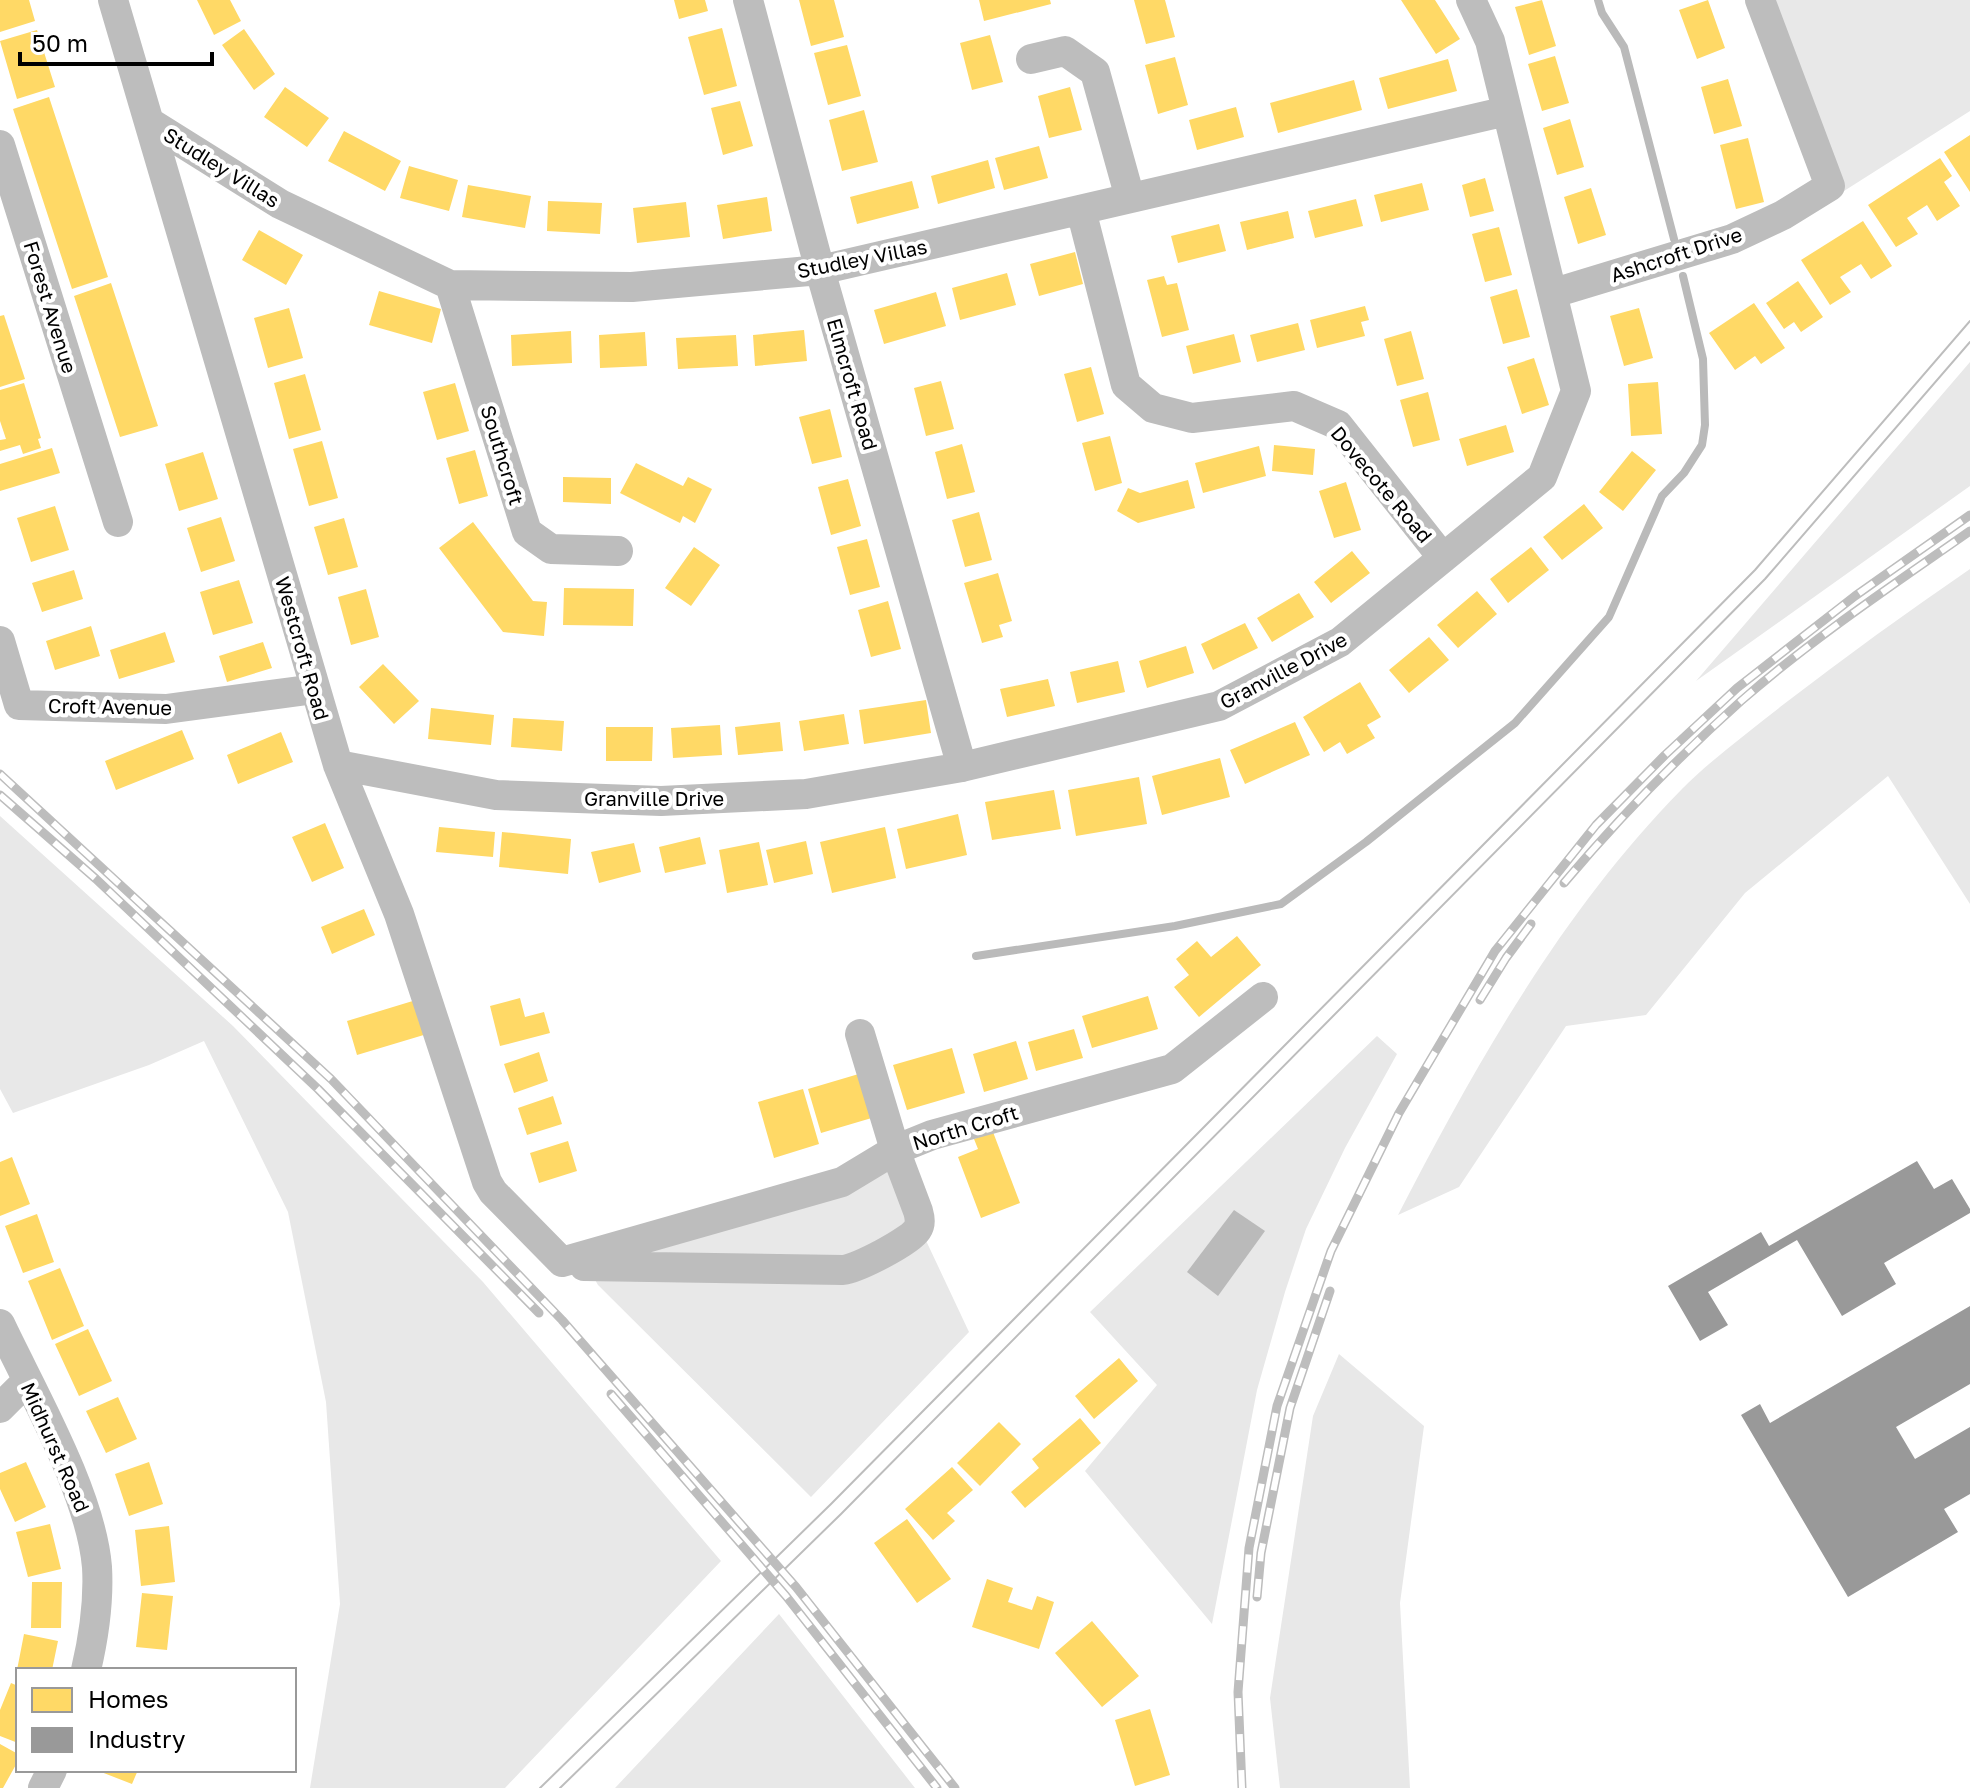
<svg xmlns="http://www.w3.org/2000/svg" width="1970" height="1788" viewBox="0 0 1970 1788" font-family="'Golos Text',sans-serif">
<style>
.green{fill:#e8e8e8}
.water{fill:#bababa}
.homes{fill:#ffd966}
.industry{fill:#999}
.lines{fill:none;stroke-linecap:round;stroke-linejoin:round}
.stream{stroke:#bababa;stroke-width:8}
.minor{stroke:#bdbdbd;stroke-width:30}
.tram{stroke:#bdbdbd;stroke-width:2}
.rail-casing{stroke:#bdbdbd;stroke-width:9}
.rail{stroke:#fff;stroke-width:6;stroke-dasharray:18;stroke-linecap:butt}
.labels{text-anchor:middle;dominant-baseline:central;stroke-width:8;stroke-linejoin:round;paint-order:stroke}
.street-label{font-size:20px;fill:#000;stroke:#fff}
</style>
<rect width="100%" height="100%" fill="#fff"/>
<!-- green -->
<path class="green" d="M1775,0H1970V111L1844,191Z
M1970,362V486L1696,681Z
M1970,569V904L1888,776L1745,893L1646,1015L1566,1026L1459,1187L1398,1215C1476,1064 1562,911 1682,789C1713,758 1750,731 1784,704C1845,657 1907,612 1970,569Z
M0,816L233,1026L483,1282L721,1561L505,1788H310L340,1604L326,1402L288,1212L204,1041L149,1065L13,1113L0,1089Z
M1377,1036L1397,1054L1345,1148L1306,1229L1285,1292L1257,1390L1212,1624L1085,1471L1157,1385L1090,1312Z
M890,1164L969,1332L811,1497L598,1285L585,1262Z
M1339,1354L1424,1426L1400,1603L1410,1788H1280L1270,1698L1313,1416Z
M779,1614L915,1788H615Z"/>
<!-- water -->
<path class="water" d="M1234,1210L1265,1231L1218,1296L1187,1272Z"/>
<!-- homes -->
<path class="homes" d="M0,0H29L35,21L0,32Z
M197,0H230L241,21L214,35Z
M674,0H705L708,11L679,19Z
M799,0H834L844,37L811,46Z
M979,0H1050L1051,4L984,21Z
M1134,0H1165L1175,37L1146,44Z
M1401,0H1435L1460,39L1436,54Z
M1542,0L1556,46L1529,55L1515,7Z
M1708,0L1725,48L1697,59L1679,10Z
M722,28L737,86L704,95L688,37Z
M244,29L275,74L254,90L222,45Z
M37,30L55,87L17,99L0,41Z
M990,35L1003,82L972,90L960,43Z
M847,45L861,96L828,105L814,53Z
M1555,56L1569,103L1542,111L1528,64Z
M1175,57L1188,105L1158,114L1145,65Z
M1448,59L1457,91L1388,109L1379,78Z
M1728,79L1742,126L1714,134L1701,87Z
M1354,80L1362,110L1278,133L1270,103Z
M285,87L329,118L307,147L264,117Z
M1070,87L1082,130L1049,138L1038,96Z
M49,97L108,277L72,289L13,109Z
M740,101L753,146L723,155L711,108Z
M1236,107L1244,137L1197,150L1189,120Z
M864,110L878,162L842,171L829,120Z
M1570,119L1584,167L1557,175L1543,128Z
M344,131L401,161L385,191L328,161Z
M1970,135V192L1944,152Z
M1748,138L1764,202L1736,209L1720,145Z
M1039,146L1048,178L1004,190L995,158Z
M1940,158L1952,176L1944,182L1960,206L1937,221L1927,205L1907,218L1918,234L1896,247L1868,205Z
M988,160L995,188L938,204L931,176Z
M409,166L458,180L449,211L400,198Z
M1485,178L1494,211L1470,217L1462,185Z
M912,181L919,208L857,224L850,197Z
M1422,183L1429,210L1381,222L1374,195Z
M468,185L531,196L525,228L462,217Z
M1591,188L1606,235L1578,244L1564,197Z
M767,197L772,231L723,239L717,205Z
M1356,199L1363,226L1315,238L1308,211Z
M548,201L602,203L600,234L547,231Z
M686,202L690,237L637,243L633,208Z
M1288,211L1294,238L1247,250L1240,222Z
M1863,221L1892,266L1871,279L1861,264L1840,277L1851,292L1830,305L1801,260Z
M1219,224L1226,251L1178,263L1171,236Z
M1499,227L1512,275L1485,282L1472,234Z
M259,230L303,255L286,285L242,260Z
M1075,252L1083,284L1039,296L1030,264Z
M1007,273L1016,305L960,320L952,288Z
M1164,276L1167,285L1177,283L1189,330L1162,337L1147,280Z
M1798,281L1823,317L1801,332L1794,322L1784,329L1766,303Z
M111,283L158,426L120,437L74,296Z
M1517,289L1530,337L1503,344L1490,297Z
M379,291L441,309L432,343L369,325Z
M936,292L946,326L884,344L874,310Z
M1754,303L1785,348L1761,364L1755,356L1735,370L1709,333Z
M1365,306L1369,320L1361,322L1365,336L1317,348L1310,320Z
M289,308L303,358L268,368L254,318Z
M1639,308L1653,358L1624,366L1610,316Z
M4,315L25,379L0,387V316Z
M1298,323L1305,350L1257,362L1250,335Z
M804,330L807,361L755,366L753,335Z
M571,331L572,363L512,366L511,335Z
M1411,331L1424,379L1397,386L1384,339Z
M645,332L647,366L600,368L599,335Z
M1234,334L1241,362L1193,374L1186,346Z
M736,335L738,366L678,369L676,338Z
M1534,358L1549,405L1522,414L1507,367Z
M1091,367L1104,414L1077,422L1064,374Z
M305,374L321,430L289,439L274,383Z
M941,381L954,429L926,436L914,388Z
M1658,382L1662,434L1631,436L1628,384Z
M24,383L41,438L38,439L41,448L23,454L20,445L0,451V440L6,439L0,421V390Z
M455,383L469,431L437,440L423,392Z
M1428,392L1440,440L1413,447L1400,400Z
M830,409L842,457L812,464L799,417Z
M1506,425L1514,452L1467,466L1459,439Z
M1110,436L1122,483L1095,491L1082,443Z
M322,441L338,498L309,506L293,449Z
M962,444L975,492L947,499L935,452Z
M1274,445L1315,449L1313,475L1272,471Z
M1259,446L1266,476L1203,493L1195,463Z
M52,448L60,473L0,491V464Z
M475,450L488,496L459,504L446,458Z
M1632,451L1656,470L1623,511L1599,492Z
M203,452L218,499L179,511L165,464Z
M636,463L683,486L688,477L712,489L695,523L683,516L680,523L620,493Z
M563,477L611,478V504L563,502Z
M848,479L861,526L831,535L818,487Z
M1188,480L1195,508L1138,523L1117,511L1128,488L1140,493Z
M1346,482L1361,530L1334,538L1319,491Z
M1584,504L1603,528L1562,560L1543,537Z
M55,506L69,550L31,562L17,518Z
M979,512L992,560L965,567L952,520Z
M221,517L235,561L201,572L187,528Z
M344,518L358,567L328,575L314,527Z
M473,522L533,601L547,602L544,636L503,632L439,548Z
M867,539L880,587L850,595L837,547Z
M694,547L720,565L691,606L665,588Z
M1531,547L1549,570L1508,603L1490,579Z
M1352,551L1370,573L1331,603L1314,582Z
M74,570L83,599L42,612L32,583Z
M998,573L1012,621L999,625L1003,637L982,643L964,583Z
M239,580L253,623L213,635L200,592Z
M564,588L634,589L633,626L563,625Z
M366,589L379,637L351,645L338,597Z
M1477,591L1497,614L1458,648L1437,625Z
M1299,593L1314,617L1272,642L1257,618Z
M888,601L901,649L871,657L858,610Z
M1245,623L1258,648L1213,670L1201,644Z
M91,626L100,656L55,670L46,641Z
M165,632L175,662L119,679L110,650Z
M1429,637L1449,660L1409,693L1389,670Z
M263,642L272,668L227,682L219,656Z
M1186,646L1194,673L1147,688L1139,661Z
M1118,661L1125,692L1077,703L1070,672Z
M383,664L419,701L394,724L359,687Z
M1048,679L1055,706L1007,717L1000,689Z
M1360,682L1381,717L1367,725L1375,738L1347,754L1340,742L1324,752L1303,717Z
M926,700L931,733L864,744L859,710Z
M431,708L494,715L491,745L428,739Z
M844,714L849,744L804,751L799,721Z
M513,718L564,721L562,751L511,747Z
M780,722L783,751L738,755L735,727Z
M1295,722L1310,755L1245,784L1230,750Z
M720,725L722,755L673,758L671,728Z
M606,727H653L652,761H606Z
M182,730L194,759L116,790L105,761Z
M281,732L293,762L238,784L227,755Z
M1220,758L1230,797L1162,815L1152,776Z
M1139,777L1147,824L1076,836L1068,790Z
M1054,790L1061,829L992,840L985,802Z
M958,814L967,855L906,869L897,829Z
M325,823L344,868L312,882L292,837Z
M439,827L495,832L493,857L436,852Z
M885,827L896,878L832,893L820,842Z
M502,832L571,839L568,874L499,867Z
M700,837L706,864L665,873L659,847Z
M806,841L813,874L774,883L766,850Z
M759,842L768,885L727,893L719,850Z
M634,843L641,872L599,883L591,852Z
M364,909L375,935L332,954L321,927Z
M1237,936L1261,965L1199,1017L1174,987L1189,975L1176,959L1197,941L1211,957Z
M1148,996L1158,1029L1092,1048L1082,1016Z
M520,998L525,1017L544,1012L550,1033L500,1046L490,1006Z
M416,1000L427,1034L357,1055L347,1021Z
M1074,1029L1083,1058L1036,1071L1028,1042Z
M1016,1041L1028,1079L984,1092L973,1054Z
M952,1048L965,1093L907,1110L893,1065Z
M539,1052L548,1081L514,1093L504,1064Z
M862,1073L875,1117L821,1133L808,1089Z
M803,1089L819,1144L774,1158L758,1102Z
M553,1096L562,1124L527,1135L518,1108Z
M993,1132L1020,1203L981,1218L958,1157L978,1149L974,1139Z
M568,1141L577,1171L539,1183L530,1153Z
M12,1157L30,1204L0,1216V1162Z
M37,1214L54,1262L23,1273L5,1226Z
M60,1268L84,1326L52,1340L28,1281Z
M88,1329L112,1381L79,1396L55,1344Z
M1119,1358L1138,1381L1094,1419L1075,1396Z
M118,1397L137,1439L106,1453L86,1411Z
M1080,1418L1101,1443L1025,1508L1011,1492L1039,1468L1032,1459Z
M999,1422L1021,1444L980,1486L957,1463Z
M26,1462L46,1507L15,1522L0,1489V1473Z
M149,1462L163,1504L129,1516L115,1474Z
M952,1467L973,1490L947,1513L955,1521L933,1540L905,1509Z
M907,1519L951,1579L917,1603L874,1543Z
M50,1524L61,1569L28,1577L16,1532Z
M169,1526L175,1582L141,1586L135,1530Z
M987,1579L1013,1588L1008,1602L1032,1610L1037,1596L1054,1602L1039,1649L972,1627Z
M32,1582H62L61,1628H31Z
M142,1593L173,1596L167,1650L136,1647Z
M1092,1621L1139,1676L1102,1707L1055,1653Z
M24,1634L58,1641L52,1670H17Z
M11,1683L18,1686V1743L0,1736V1710Z
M1150,1709L1170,1775L1135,1786L1115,1720Z
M0,1744L18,1754V1761L3,1788H0Z
M96,1770H138L132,1784Z"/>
<!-- industry -->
<path class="industry" d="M1917,1161L1934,1189L1952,1179L1970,1209V1213L1884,1263L1896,1284L1842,1316L1797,1240L1708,1292L1728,1325L1700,1341L1668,1286L1761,1232L1769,1246Z
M1970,1306V1384L1896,1427L1915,1459L1970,1427V1494L1944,1509L1958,1532L1848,1597L1741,1415L1760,1404L1770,1423Z"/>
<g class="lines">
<!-- stream -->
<path class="stream" d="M1598,0L1602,13L1624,47L1674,239
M976,956L1175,926L1281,904L1366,842L1515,723L1609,617L1662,496L1684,473L1702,445L1705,425L1703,359L1683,276"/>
<!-- minor -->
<path class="minor" d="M113,0L338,765L399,914L487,1182L493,1192L562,1262
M748,0L820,270L962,767
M1031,59L1065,51L1095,72L1130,198
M149,122L280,204L450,285L632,287L820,270L1507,111
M0,145L118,522
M1081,210L1126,385L1153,408L1192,418L1294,406L1338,425L1443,558
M450,285L527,532L551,549L618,551
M1554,293L1732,239L1783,215L1830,186L1760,0
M0,641L19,705L166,709L315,689
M338,765L496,795L661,801L806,794L962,767L1219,706L1340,642L1542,477L1576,391L1490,41L1471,0
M562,1262L842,1182L895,1150L932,1135L1172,1069L1263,997
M584,1266L843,1270C858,1268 909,1242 917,1230C921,1224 920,1218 918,1211L895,1150L860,1034
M0,1324C32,1392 91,1493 97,1567C99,1602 94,1636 86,1670
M0,1408L27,1381
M43,1788L52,1770"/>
<!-- tram -->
<path class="tram" d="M540,1788L831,1504L1755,570L1970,321
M560,1788L841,1514L1765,579L1970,342"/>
<!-- rail casing -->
<g class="rail-casing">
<path id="rail" d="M0,774L331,1079L562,1320L796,1587L955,1788
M0,795L96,879L318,1089L539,1313
M1564,883C1619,818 1677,758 1741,701C1813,638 1893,585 1970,531
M1480,1000L1506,958L1531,924
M611,1394L786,1596L937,1788
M1257,1597L1261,1553L1290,1408L1330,1291
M1242,1788L1238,1692L1249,1548L1277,1406L1331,1251L1399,1113L1495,951L1596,825L1665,755L1737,688L1855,596L1970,515"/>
</g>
<!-- rail -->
<use href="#rail" class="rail"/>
</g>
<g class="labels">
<!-- street labels -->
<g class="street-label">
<text transform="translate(222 167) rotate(32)">Studley Villas</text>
<text transform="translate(1676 254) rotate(-18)">Ashcroft Drive</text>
<text transform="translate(862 258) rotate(-11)">Studley Villas</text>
<text transform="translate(51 307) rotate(73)">Forest Avenue</text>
<text transform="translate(853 384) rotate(74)">Elmcroft Road</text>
<text transform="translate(503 455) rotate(73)">Southcroft</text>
<text transform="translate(1382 484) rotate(50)">Dovecote Road</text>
<text transform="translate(303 648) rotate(74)">Westcroft Road</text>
<text transform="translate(1283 670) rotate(-28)">Granville Drive</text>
<text transform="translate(110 706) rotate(1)">Croft Avenue</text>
<text x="654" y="798">Granville Drive</text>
<text transform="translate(965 1127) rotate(-17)">North Croft</text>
<text transform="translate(56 1447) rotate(66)">Midhurst Road</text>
</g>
</g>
<!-- legend -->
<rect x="16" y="1668" width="280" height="104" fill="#ffffff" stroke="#999999" stroke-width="2"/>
<rect x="32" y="1688" width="40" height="24" fill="#ffd966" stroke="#999999" stroke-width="2"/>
<text x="88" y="1708" font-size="24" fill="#000000">Homes</text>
<rect x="32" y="1728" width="40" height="24" fill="#999999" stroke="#999999" stroke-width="2"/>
<text x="88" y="1748" font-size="24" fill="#000000">Industry</text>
<!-- scale -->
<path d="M20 52v12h192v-12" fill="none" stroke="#000000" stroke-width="4"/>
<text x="32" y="52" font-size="24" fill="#000000" stroke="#ffffff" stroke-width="6" paint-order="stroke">50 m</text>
</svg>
